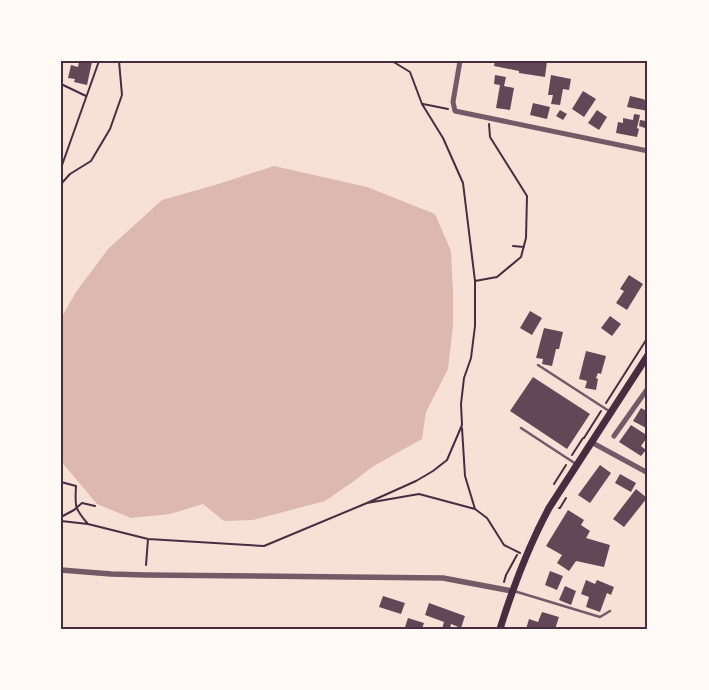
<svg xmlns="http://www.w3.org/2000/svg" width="709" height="690" viewBox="0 0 709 690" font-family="'PT Sans',sans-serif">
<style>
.water{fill:#dcb8b0}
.building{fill:#644757}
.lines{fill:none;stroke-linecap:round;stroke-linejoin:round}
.path{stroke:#4a2c40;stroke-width:2}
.service{stroke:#755966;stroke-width:2.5}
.minor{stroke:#755966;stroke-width:5}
.tertiary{stroke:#755966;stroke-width:5.5}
.secondary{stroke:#4a2c40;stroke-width:7}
.neatline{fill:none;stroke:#4a2c40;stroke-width:2}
</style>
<rect width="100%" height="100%" fill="#f7e1d7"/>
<!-- water -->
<path class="water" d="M274,166L367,187L435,214L451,251L453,293V326L448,369L426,412L422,439L372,467L354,481L325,501L253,520L224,521L203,504L170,514L131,518L97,504L65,466L61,460V318L76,292L108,249L162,200L215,185Z"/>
<!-- building -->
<path class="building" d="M79,61L92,62L87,85L74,82L75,79L68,78L71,65L78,67Z
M495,61H547L545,77L519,73V71L494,66Z
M495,75L506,77L504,86L514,88L510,110L496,108L500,85L494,84Z
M551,75L571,79L569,90L563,89L560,105L551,104L553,95H548Z
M583,91L596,99L584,117L572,109Z
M630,96L643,99L648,102V111L627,107Z
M533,103L550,107L547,119L530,115Z
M560,110L567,114L563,120L556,116Z
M597,110L607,117L599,130L588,123Z
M634,114L640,115L637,128L639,129L637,137L616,133L618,122L623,123V118L633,120Z
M640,120L646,121L645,128L639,126Z
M629,275L643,284L627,310L616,303L624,291L620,289Z
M530,311L542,318L532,335L520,328Z
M610,316L621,324L612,336L601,328Z
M544,328L563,332L559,349H556L552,366L542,364L543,359L536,358Z
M586,351L606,356L601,374L598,373L596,378L598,379L596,390L585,388L587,381L579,379Z
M533,377L590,414L567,449L510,411Z
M641,408L648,412V429L633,421Z
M631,425L648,436L641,446L646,450L641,456L619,442Z
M600,465L611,473L590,503L578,495Z
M620,474L636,483L631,492L615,483Z
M636,489L647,498L624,527L613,519Z
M568,510L584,520L581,525L590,531L586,538L610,545L604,567L576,561L569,571L557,563L562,555L546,546Z
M550,571L563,576L557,590L545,585Z
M586,580L595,584L597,580L614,587L611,595L607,593L600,612L586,607L589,597L581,594Z
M565,586L576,591L571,605L559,600Z
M383,596L405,603L401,614L379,607Z
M429,603L465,616L461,628L451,624L450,629H442L444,622L425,615Z
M542,612L559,617L555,629H526L529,619L538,622Z
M408,618L424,623L422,629H409L405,627Z"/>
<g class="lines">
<!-- path -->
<path class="path" d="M61,84L86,96
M423,104L448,109
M61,168L99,61
M61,184L70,174L91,161L110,129L122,95L119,61
M513,246L524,247
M475,281L497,277L521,257L526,238L527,196L490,137L489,124
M606,403L648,337
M462,428L465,476L475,509
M584,438L601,411
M572,455L583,438
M61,482L76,486C75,506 74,508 88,524
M554,484L566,465
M367,503L416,481L433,471L447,460L462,425L461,404L464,378L471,358L475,326V281L463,183L443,138L422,104L410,72L392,61
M559,508H560L566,498
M61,517L74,510L82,503L95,506
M61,521L88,524L148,539L264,546L367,503L419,494L475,509L487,518L504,545L520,553
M146,565L148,539
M504,582L506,575L517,555"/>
<!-- service -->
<path class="service" d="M538,365L609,411
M521,428L576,464
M514,591L600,617L610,611"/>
<!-- minor -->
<path class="minor" d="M460,61L453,102L455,111L648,151
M614,436L648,388
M591,442L648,473"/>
<!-- tertiary -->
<path class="tertiary" d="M61,570L111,574L146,575L443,578L512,591"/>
<!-- secondary -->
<path class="secondary" d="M500,629C513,587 528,547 549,508L648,355"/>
</g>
<!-- border -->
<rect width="709" height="690" fill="none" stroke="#fffaf5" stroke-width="125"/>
<rect x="62" y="62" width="584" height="566" class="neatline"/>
</svg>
